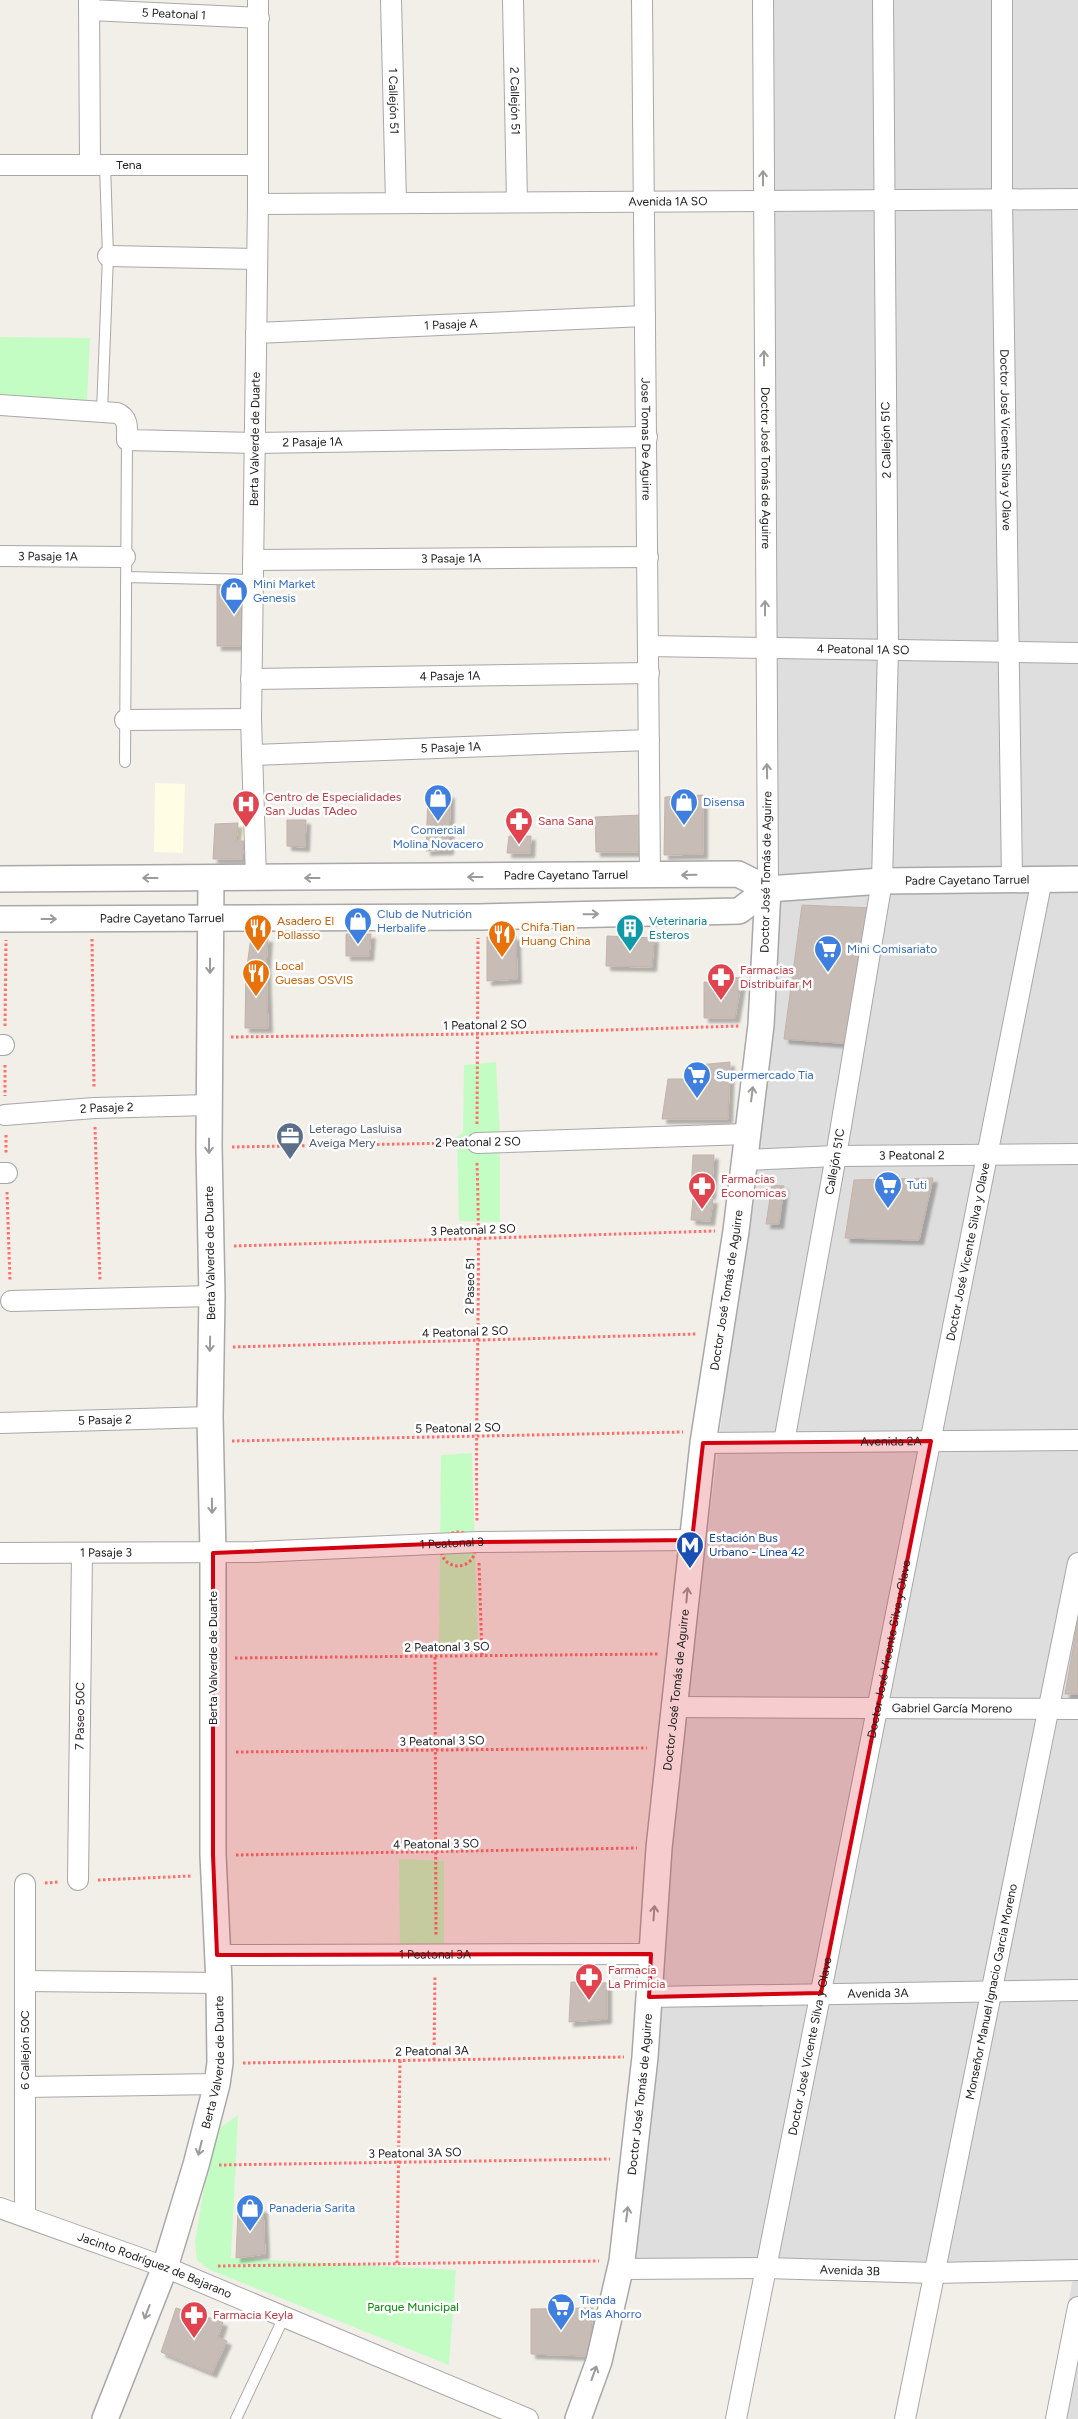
<svg xmlns="http://www.w3.org/2000/svg" width="1078" height="2419" viewBox="0 0 1078 2419" font-family="Figtree,sans-serif">
<style>
.residential{fill:#dfdede}
.education{fill:#fffde4}
.park{fill:#c4fdc4}
.building{fill:#c7bdb6;stroke:#c5b3a9;filter:url(#shadow)}
.lines{fill:none;stroke-linecap:round;stroke-linejoin:round}
.service-casing{stroke:#a8a8a8;stroke-width:12}
.minor-casing{stroke:#a8a8a8;stroke-width:22}
.tertiary-casing{stroke:#a8a8a8;stroke-width:28}
.path{stroke:#ff6f6c;stroke-width:3;stroke-dasharray:2.5 2.5;stroke-linecap:butt}
.service{stroke:#fff;stroke-width:10}
.minor{stroke:#fff;stroke-width:20}
.tertiary{stroke:#fff;stroke-width:25}
.oneway{stroke:#9b9b9b}
.marked{fill:#d30010;fill-opacity:0.2;stroke:#d30010;stroke-width:4;stroke-linejoin:round}
.labels{text-anchor:middle;dominant-baseline:central;stroke-width:5;stroke-linejoin:round;paint-order:stroke}
.street-label{font-size:12px;fill:#212121;stroke:#fff}
.shop-label{font-size:12px;fill:#366cbe;stroke:#fff;text-anchor:start}
.health-label{font-size:12px;fill:#be3a42;stroke:#fff;text-anchor:start}
.food-label{font-size:12px;fill:#c56008;stroke:#fff;text-anchor:start}
.culture-label{font-size:12px;fill:#0d838f;stroke:#fff;text-anchor:start}
.service-label{font-size:12px;fill:#4e5e75;stroke:#fff;text-anchor:start}
.transit-label{font-size:12px;fill:#164399;stroke:#fff;text-anchor:start}
.park-label{font-size:12px;fill:#058906;stroke:#fff}
</style>
<defs>
<filter id="shadow"><feDropShadow dx="4.5" dy="4.5" stdDeviation="1" flood-color="#0004"/></filter>
</defs>
<rect width="100%" height="100%" fill="#f2eee8"/>
<!-- residential -->
<path class="residential" d="M773,0H1078V2264L623,2267L656,1957L754,1153L778,889Z
M1075,2269H1078V2419H1045Z"/>
<!-- education -->
<path class="education" d="M155,783L185,784L183,853L154,852Z
M253,813L254,854L244,855L245,841L237,840L240,815Z"/>
<!-- park -->
<path class="park" d="M0,337L90,338L87,400L0,394Z
M496,1062L500,1138V1222L459,1221L457,1136L463,1133L464,1065Z
M472,1453L478,1646L439,1647L441,1455Z
M399,1859L444,1861V1950L400,1951Z
M238,2115L231,2258L456,2270L449,2365L210,2270L197,2260L195,2242L213,2133Z"/>
<!-- building -->
<path class="building" d="M251,583L250,646H217V585Z
M428,794H450L449,850L426,851Z
M703,795V854L664,855L665,797Z
M251,797L252,811L240,812L241,798Z
M641,815L640,852H596L595,817Z
M287,820H306L305,847L287,846Z
M238,823L236,841H244L242,859H213L215,824Z
M509,836H531L530,853H507Z
M802,905L873,908L853,1044L784,1039Z
M346,934H371L369,956H346Z
M516,936L517,979L487,981V937Z
M607,936L654,938L652,967L606,966Z
M251,937L268,938L266,965L247,966Z
M266,965L268,1028H245L246,967Z
M727,977L742,978L735,1018H704V982L725,984Z
M730,1062L728,1119H662L668,1079H687L688,1066Z
M693,1155H714L711,1195L691,1192Z
M933,1178L919,1240L845,1238L854,1180Z
M772,1185L784,1186L779,1224H766Z
M693,1199H713L710,1221L691,1220Z
M1078,1620V1694H1065Z
M571,1982L607,1983V2019L569,2022Z
M263,2208L265,2254L236,2258L238,2210Z
M176,2308L223,2322L218,2337L227,2341L212,2373L161,2352Z
M593,2308L589,2356L531,2354V2309Z"/>
<g class="lines">
<!-- service casing -->
<g class="service-casing">
<path id="service" d="M102,412L108,256L105,165
M126,577L253,580
M125,762L127,440
M236,2419L284,2317"/>
</g>
<!-- minor casing -->
<g class="minor-casing">
<g id="minor">
<path d="M89,0L90,165"/>
<path id="s1" d="M391,0L396,202"/>
<path id="s2" d="M513,0L517,202"/>
<path id="s3" d="M642,0L650,876"/>
<path id="s4" d="M763,0L768,889"/>
<path id="s5" d="M1002,0V199L1012,879"/>
<path id="s6" d="M90,10L259,18"/>
<path id="s7" d="M0,165H257"/>
<path id="s8" d="M258,204L1078,199"/>
<path d="M108,256L257,259"/>
<path id="s9" d="M256,333L645,316"/>
<path id="s10" d="M0,405L117,413C129,418 127,428 127,440L255,443L647,437"/>
<path id="s11" d="M0,556L125,557"/>
<path id="s12" d="M253,560L648,557"/>
<path id="s13" d="M648,646L1078,653"/>
<path id="s14" d="M251,679L649,673"/>
<path d="M125,720L251,719"/>
<path id="s15" d="M252,755L649,740"/>
<path id="s16" d="M256,878L251,719L258,204V0"/>
<path d="M0,1045H4"/>
<path id="s17" d="M5,1115L94,1108L209,1105"/>
<path d="M477,1143L747,1134"/>
<path id="s18" d="M746,1160L836,1156L1078,1154"/>
<path d="M0,1173H7"/>
<path d="M11,1301L212,1296"/>
<path id="s19" d="M0,1423L210,1417"/>
<path id="s20" d="M784,1442L836,1156L882,881L888,649L883,0"/>
<path id="s21" d="M703,1443L1078,1440"/>
<path id="s22" d="M0,1553L255,1552L478,1542L692,1540"/>
<path id="s23" d="M676,1707L1078,1709"/>
<path id="s24" d="M78,1880L82,1553"/>
<path d="M25,1884V2216"/>
<path id="s25" d="M217,1955L651,1954"/>
<path d="M25,1981L219,1983"/>
<path id="s26" d="M649,1997L1078,1990"/>
<path d="M25,2087L217,2084"/>
<path id="s27" d="M0,2208L165,2267L528,2419"/>
<path id="s28" d="M621,2269L766,2268L934,2273L1078,2270"/>
<path id="s29" d="M736,2419L1042,879"/>
<path id="s30" d="M905,2419L1078,1563"/>
<path d="M1056,2419L1078,2307"/>
</g>
</g>
<!-- tertiary casing -->
<g class="tertiary-casing">
<g id="tertiary">
<path id="s31" d="M0,879L738,874L768,889L882,881L1078,879"/>
<path id="s32" d="M0,919L479,917L739,911L768,889"/>
<path id="s33" d="M105,2419L165,2267L196,2165L217,2084L220,2063L219,1983L213,1855V1553L210,1417L212,1296L209,1147L211,878"/>
<path id="s34" d="M578,2419L599,2361L622,2261L645,2057L659,1848L703,1443L736,1231L761,1025L768,889"/>
</g>
</g>
<!-- path -->
<path class="path" d="M92,939L94,1088
M5,1026L6,940
M231,1037L478,1034L740,1026
M5,1065V1096
M477,1124L478,938
M95,1127L100,1280
M6,1135V1154
M232,1147L458,1143
M477,1163C481,1282 475,1402 477,1521
M7,1192L10,1281
M234,1246L715,1231
M233,1347L697,1334
M232,1441L683,1432
M441 1549a17 17 0 1 1 34 0a17 17 0 1 1-34 0Z
M479,1563L482,1655
M435,1657L436,1936
M235,1658L659,1654
M236,1752L647,1748
M236,1855L637,1848
M98,1880L191,1876
M45,1883L59,1882
M434,2060L435,1975
M243,2063L624,2057
M219,2165L610,2159
M397,2263L400,2060
M218,2266L599,2261"/>
<!-- service -->
<use href="#service" class="service"/>
<!-- minor -->
<use href="#minor" class="minor"/>
<!-- tertiary -->
<use href="#tertiary" class="tertiary"/>
</g>
<!-- one-way arrows -->
<defs><path id="oneway-shaft" d="M-6 0H5M1.5-3L5.5 0L1.5 3" fill="none" stroke-width="1.6" stroke-linecap="round" stroke-linejoin="round" transform="scale(1.25)"/></defs>
<g class="oneway">
<use href="#oneway-shaft" transform="translate(763 178) rotate(-90)"/>
<use href="#oneway-shaft" transform="translate(764 358) rotate(-90)"/>
<use href="#oneway-shaft" transform="translate(765 608) rotate(-90)"/>
<use href="#oneway-shaft" transform="translate(767 771) rotate(-91)"/>
<use href="#oneway-shaft" transform="translate(689 875) rotate(179)"/>
<use href="#oneway-shaft" transform="translate(475 877) rotate(180)"/>
<use href="#oneway-shaft" transform="translate(150 878) rotate(180)"/>
<use href="#oneway-shaft" transform="translate(312 878) rotate(180)"/>
<use href="#oneway-shaft" transform="translate(591 914) rotate(-1)"/>
<use href="#oneway-shaft" transform="translate(49 919)"/>
<use href="#oneway-shaft" transform="translate(210 966) rotate(90)"/>
<use href="#oneway-shaft" transform="translate(752 1094) rotate(-83)"/>
<use href="#oneway-shaft" transform="translate(209 1146) rotate(90)"/>
<use href="#oneway-shaft" transform="translate(210 1344) rotate(91)"/>
<use href="#oneway-shaft" transform="translate(212 1506) rotate(89)"/>
<use href="#oneway-shaft" transform="translate(687 1595) rotate(-85)"/>
<use href="#oneway-shaft" transform="translate(654 1913) rotate(-86)"/>
<use href="#oneway-shaft" transform="translate(200 2148) rotate(104)"/>
<use href="#oneway-shaft" transform="translate(627 2214) rotate(-83)"/>
<use href="#oneway-shaft" transform="translate(147 2312) rotate(111)"/>
<use href="#oneway-shaft" transform="translate(594 2373) rotate(-70)"/>
</g>
<!-- marked area -->
<path class="marked" d="M931,1441L821,1993L649,1997L651,1954L217,1955L213,1855V1553L478,1542L692,1540L703,1443Z"/>
<!-- icons -->
<defs>
<g id="shop-pin" transform="scale(1.4375)"><path d="M0 17L-7.5 6A9.5 9.5 0 1 1 7.5 6Z" fill="#3f7fe0" stroke="#fff"/><path d="M-5-2.5h2.3a2.7 3.5 0 0 1 5.4 0H5L5.5 6h-11ZM-1.5-2.5h3a1.5 2.3 0 0 0-3 0Z" fill="#fff"/></g>
<g id="hospital-pin" transform="scale(1.4375)"><path d="M0 17L-7.5 6A9.5 9.5 0 1 1 7.5 6Z" fill="#e0444e" stroke="#fff"/><path d="M-5-5h3v3.5h4V-5h3V5h-3V1.5h-4V5h-3Z" fill="#fff"/></g>
<g id="pharmacy-pin" transform="scale(1.4375)"><path d="M0 17L-7.5 6A9.5 9.5 0 1 1 7.5 6Z" fill="#e0444e" stroke="#fff"/><path d="M-2-6h4v4h4v4h-4v4h-4v-4h-4v-4h4Z" fill="#fff"/></g>
<g id="restaurant-pin" transform="scale(1.4375)"><path d="M0 17L-7.5 6A9.5 9.5 0 1 1 7.5 6Z" fill="#e8710a" stroke="#fff"/><path d="M-5-6h1v4h1v-4h1v4h1v-4h1v5L-1.5 .5V6h-2V.5L-5-1ZM5-6V6H3V1.5H1.5Q1.5-4 5-6Z" fill="#fff"/></g>
<g id="building-pin" transform="scale(1.4375)"><path d="M0 17L-7.5 6A9.5 9.5 0 1 1 7.5 6Z" fill="#0f9aa8" stroke="#fff"/><path d="M-4-6H4V6H1V3H-1V6H-4ZM-2.5-4.3h1.7v1.8h-1.7ZM.8-4.3h1.7v1.8H.8ZM-2.5-1h1.7V.8h-1.7ZM.8-1h1.7V.8H.8Z" fill="#fff"/></g>
<g id="supermarket-pin" transform="scale(1.4375)"><path d="M0 17L-7.5 6A9.5 9.5 0 1 1 7.5 6Z" fill="#3f7fe0" stroke="#fff"/><path d="M-6-5.5h2.5l.6 2H6L4.5 2H-2.5L-4.4-4H-6ZM-1.5 3.2a1.3 1.3 0 1 0 .1 0ZM3 3.2a1.3 1.3 0 1 0 .1 0Z" fill="#fff"/></g>
<g id="office-pin" transform="scale(1.4375)"><path d="M0 17L-7.5 6A9.5 9.5 0 1 1 7.5 6Z" fill="#5c6f8a" stroke="#fff"/><path d="M-6-3h4V-5.5h4V-3h4V5H-6ZM-1-4.5V-3h2v-1.5ZM-6 0V1H6V0Z" fill="#fff"/></g>
<g id="metro-pin" transform="scale(1.4375)"><path d="M0 17L-7.5 6A9.5 9.5 0 1 1 7.5 6Z" fill="#1a4fb4" stroke="#fff"/><path d="M-5.5 5V-5H-3L0 0L3-5H5.5V5H3V-.5L0 4L-3-.5V5Z" fill="#fff"/></g>
</defs>
<g fill-rule="evenodd">
<use href="#shop-pin" x="234" y="591"/>
<use href="#shop-pin" x="438" y="798"/>
<use href="#shop-pin" x="684" y="802"/>
<use href="#hospital-pin" x="246" y="804"/>
<use href="#pharmacy-pin" x="519" y="821"/>
<use href="#shop-pin" x="358" y="921"/>
<use href="#restaurant-pin" x="258" y="928"/>
<use href="#building-pin" x="630" y="928"/>
<use href="#restaurant-pin" x="502" y="934"/>
<use href="#supermarket-pin" x="828" y="949"/>
<use href="#restaurant-pin" x="256" y="973"/>
<use href="#pharmacy-pin" x="721" y="977"/>
<use href="#supermarket-pin" x="697" y="1075"/>
<use href="#office-pin" x="290" y="1136"/>
<use href="#supermarket-pin" x="888" y="1185"/>
<use href="#pharmacy-pin" x="702" y="1186"/>
<use href="#metro-pin" x="690" y="1545"/>
<use href="#pharmacy-pin" x="589" y="1977"/>
<use href="#shop-pin" x="250" y="2208"/>
<use href="#supermarket-pin" x="561" y="2307"/>
<use href="#pharmacy-pin" x="194" y="2315"/>
</g>
<g class="labels">
<!-- street labels -->
<g class="street-label">
<text stroke="none"><textPath href="#s6" startOffset="84">5 Peatonal 1</textPath></text>
<text stroke="none"><textPath href="#s1" startOffset="101">1 Callejón 51</textPath></text>
<text stroke="none"><textPath href="#s2" startOffset="101">2 Callejón 51</textPath></text>
<text stroke="none"><textPath href="#s7" startOffset="129">Tena</textPath></text>
<text stroke="none"><textPath href="#s8" startOffset="410">Avenida 1A SO</textPath></text>
<text stroke="none"><textPath href="#s9" startOffset="195">1 Pasaje A</textPath></text>
<text stroke="none"><textPath href="#s3" startOffset="439">Jose Tomas De Aguirre</textPath></text>
<text stroke="none"><textPath href="#s16" startOffset="439">Berta Valverde de Duarte</textPath></text>
<text transform="translate(886 440) rotate(-91)">2 Callejón 51C</text>
<text stroke="none"><textPath href="#s5" startOffset="440">Doctor José Vicente Silva y Olave</textPath></text>
<text stroke="none"><textPath href="#s10" startOffset="334">2 Pasaje 1A</textPath></text>
<text stroke="none"><textPath href="#s4" startOffset="468">Doctor José Tomás de Aguirre</textPath></text>
<text stroke="none"><textPath href="#s11" startOffset="48">3 Pasaje 1A</textPath></text>
<text stroke="none"><textPath href="#s12" startOffset="198">3 Pasaje 1A</textPath></text>
<text stroke="none"><textPath href="#s13" startOffset="215">4 Peatonal 1A SO</textPath></text>
<text stroke="none"><textPath href="#s14" startOffset="199">4 Pasaje 1A</textPath></text>
<text stroke="none"><textPath href="#s15" startOffset="199">5 Pasaje 1A</textPath></text>
<text transform="translate(766 872) rotate(-89)">Doctor José Tomás de Aguirre</text>
<text stroke="none"><textPath href="#s31" startOffset="566">Padre Cayetano Tarruel</textPath></text>
<text stroke="none"><textPath href="#s31" startOffset="971">Padre Cayetano Tarruel</textPath></text>
<text stroke="none"><textPath href="#s32" startOffset="162">Padre Cayetano Tarruel</textPath></text>
<text transform="translate(485 1025) rotate(-1)">1 Peatonal 2 SO</text>
<text stroke="none"><textPath href="#s17" startOffset="102">2 Pasaje 2</textPath></text>
<text transform="translate(478 1142) rotate(-1)">2 Peatonal 2 SO</text>
<text stroke="none"><textPath href="#s18" startOffset="166">3 Peatonal 2</textPath></text>
<text stroke="none"><textPath href="#s20" startOffset="285">Callejón 51C</textPath></text>
<text transform="translate(473 1230) rotate(-2)">3 Peatonal 2 SO</text>
<text stroke="none"><textPath href="#s29" startOffset="1190">Doctor José Vicente Silva y Olave</textPath></text>
<text transform="translate(210 1253) rotate(-91)">Berta Valverde de Duarte</text>
<text transform="translate(470 1286) rotate(-89)">2 Paseo 51</text>
<text stroke="none"><textPath href="#s34" startOffset="1141">Doctor José Tomás de Aguirre</textPath></text>
<text transform="translate(465 1332) rotate(-2)">4 Peatonal 2 SO</text>
<text stroke="none"><textPath href="#s19" startOffset="105">5 Pasaje 2</textPath></text>
<text transform="translate(458 1428) rotate(-1)">5 Peatonal 2 SO</text>
<text stroke="none"><textPath href="#s21" startOffset="188">Avenida 2A</textPath></text>
<text stroke="none"><textPath href="#s22" startOffset="452">1 Peatonal 3</textPath></text>
<text stroke="none"><textPath href="#s22" startOffset="106">1 Pasaje 3</textPath></text>
<text transform="translate(447 1647) rotate(-1)">2 Peatonal 3 SO</text>
<text stroke="none"><textPath href="#s29" startOffset="785">Doctor José Vicente Silva y Olave</textPath></text>
<text transform="translate(213 1658) rotate(-90)">Berta Valverde de Duarte</text>
<text stroke="none"><textPath href="#s34" startOffset="738">Doctor José Tomás de Aguirre</textPath></text>
<text stroke="none"><textPath href="#s23" startOffset="276">Gabriel García Moreno</textPath></text>
<text stroke="none"><textPath href="#s24" startOffset="164">7 Paseo 50C</textPath></text>
<text transform="translate(442 1741) rotate(-1)">3 Peatonal 3 SO</text>
<text transform="translate(436 1844) rotate(-1)">4 Peatonal 3 SO</text>
<text stroke="none"><textPath href="#s25" startOffset="218">1 Peatonal 3A</textPath></text>
<text stroke="none"><textPath href="#s30" startOffset="436">Monseñor Manuel Ignacio García Moreno</textPath></text>
<text stroke="none"><textPath href="#s26" startOffset="229">Avenida 3A</textPath></text>
<text stroke="none"><textPath href="#s29" startOffset="380">Doctor José Vicente Silva y Olave</textPath></text>
<text transform="translate(25 2050) rotate(-90)">6 Callejón 50C</text>
<text transform="translate(432 2051) rotate(-1)">2 Peatonal 3A</text>
<text stroke="none"><textPath href="#s33" startOffset="375">Berta Valverde de Duarte</textPath></text>
<text stroke="none"><textPath href="#s34" startOffset="332">Doctor José Tomás de Aguirre</textPath></text>
<text transform="translate(415 2153) rotate(-1)">3 Peatonal 3A SO</text>
<text stroke="none"><textPath href="#s27" startOffset="165">Jacinto Rodríguez de Bejarano</textPath></text>
<text stroke="none"><textPath href="#s28" startOffset="229">Avenida 3B</textPath></text>
</g>
<!-- shop labels -->
<g class="shop-label">
<text x="253" y="584">Mini Market<tspan x="253" dy="14">Genesis</tspan></text>
<text x="703" y="802">Disensa</text>
<text x="438" y="830" text-anchor="middle">Comercial<tspan x="438" dy="14">Molina Novacero</tspan></text>
<text x="377" y="914">Club de Nutrición<tspan x="377" dy="14">Herbalife</tspan></text>
<text x="847" y="949">Mini Comisariato</text>
<text x="716" y="1075">Supermercado Tia</text>
<text x="907" y="1185">Tuti</text>
<text x="269" y="2208">Panaderia Sarita</text>
<text x="580" y="2300">Tienda<tspan x="580" dy="14">Mas Ahorro</tspan></text>
</g>
<!-- health labels -->
<g class="health-label">
<text x="265" y="797">Centro de Especialidades<tspan x="265" dy="14">San Judas TAdeo</tspan></text>
<text x="538" y="821">Sana Sana</text>
<text x="740" y="970">Farmacias<tspan x="740" dy="14">Distribuifar M</tspan></text>
<text x="721" y="1179">Farmacias<tspan x="721" dy="14">Economicas</tspan></text>
<text x="608" y="1970">Farmacia<tspan x="608" dy="14">La Primicia</tspan></text>
<text x="213" y="2315">Farmacia Keyla</text>
</g>
<!-- food labels -->
<g class="food-label">
<text x="277" y="921">Asadero El<tspan x="277" dy="14">Pollasso</tspan></text>
<text x="521" y="927">Chifa Tian<tspan x="521" dy="14">Huang China</tspan></text>
<text x="275" y="966">Local<tspan x="275" dy="14">Guesas OSVIS</tspan></text>
</g>
<!-- culture labels -->
<g class="culture-label">
<text x="649" y="921">Veterinaria<tspan x="649" dy="14">Esteros</tspan></text>
</g>
<!-- service labels -->
<g class="service-label">
<text x="309" y="1129">Leterago Lasluisa<tspan x="309" dy="14">Aveiga Mery</tspan></text>
</g>
<!-- transit labels -->
<g class="transit-label">
<text x="709" y="1538">Estación Bus<tspan x="709" dy="14">Urbano - Línea 42</tspan></text>
</g>
<!-- park labels -->
<g class="park-label">
<text x="413" y="2307">Parque Municipal</text>
</g>
</g>
</svg>
